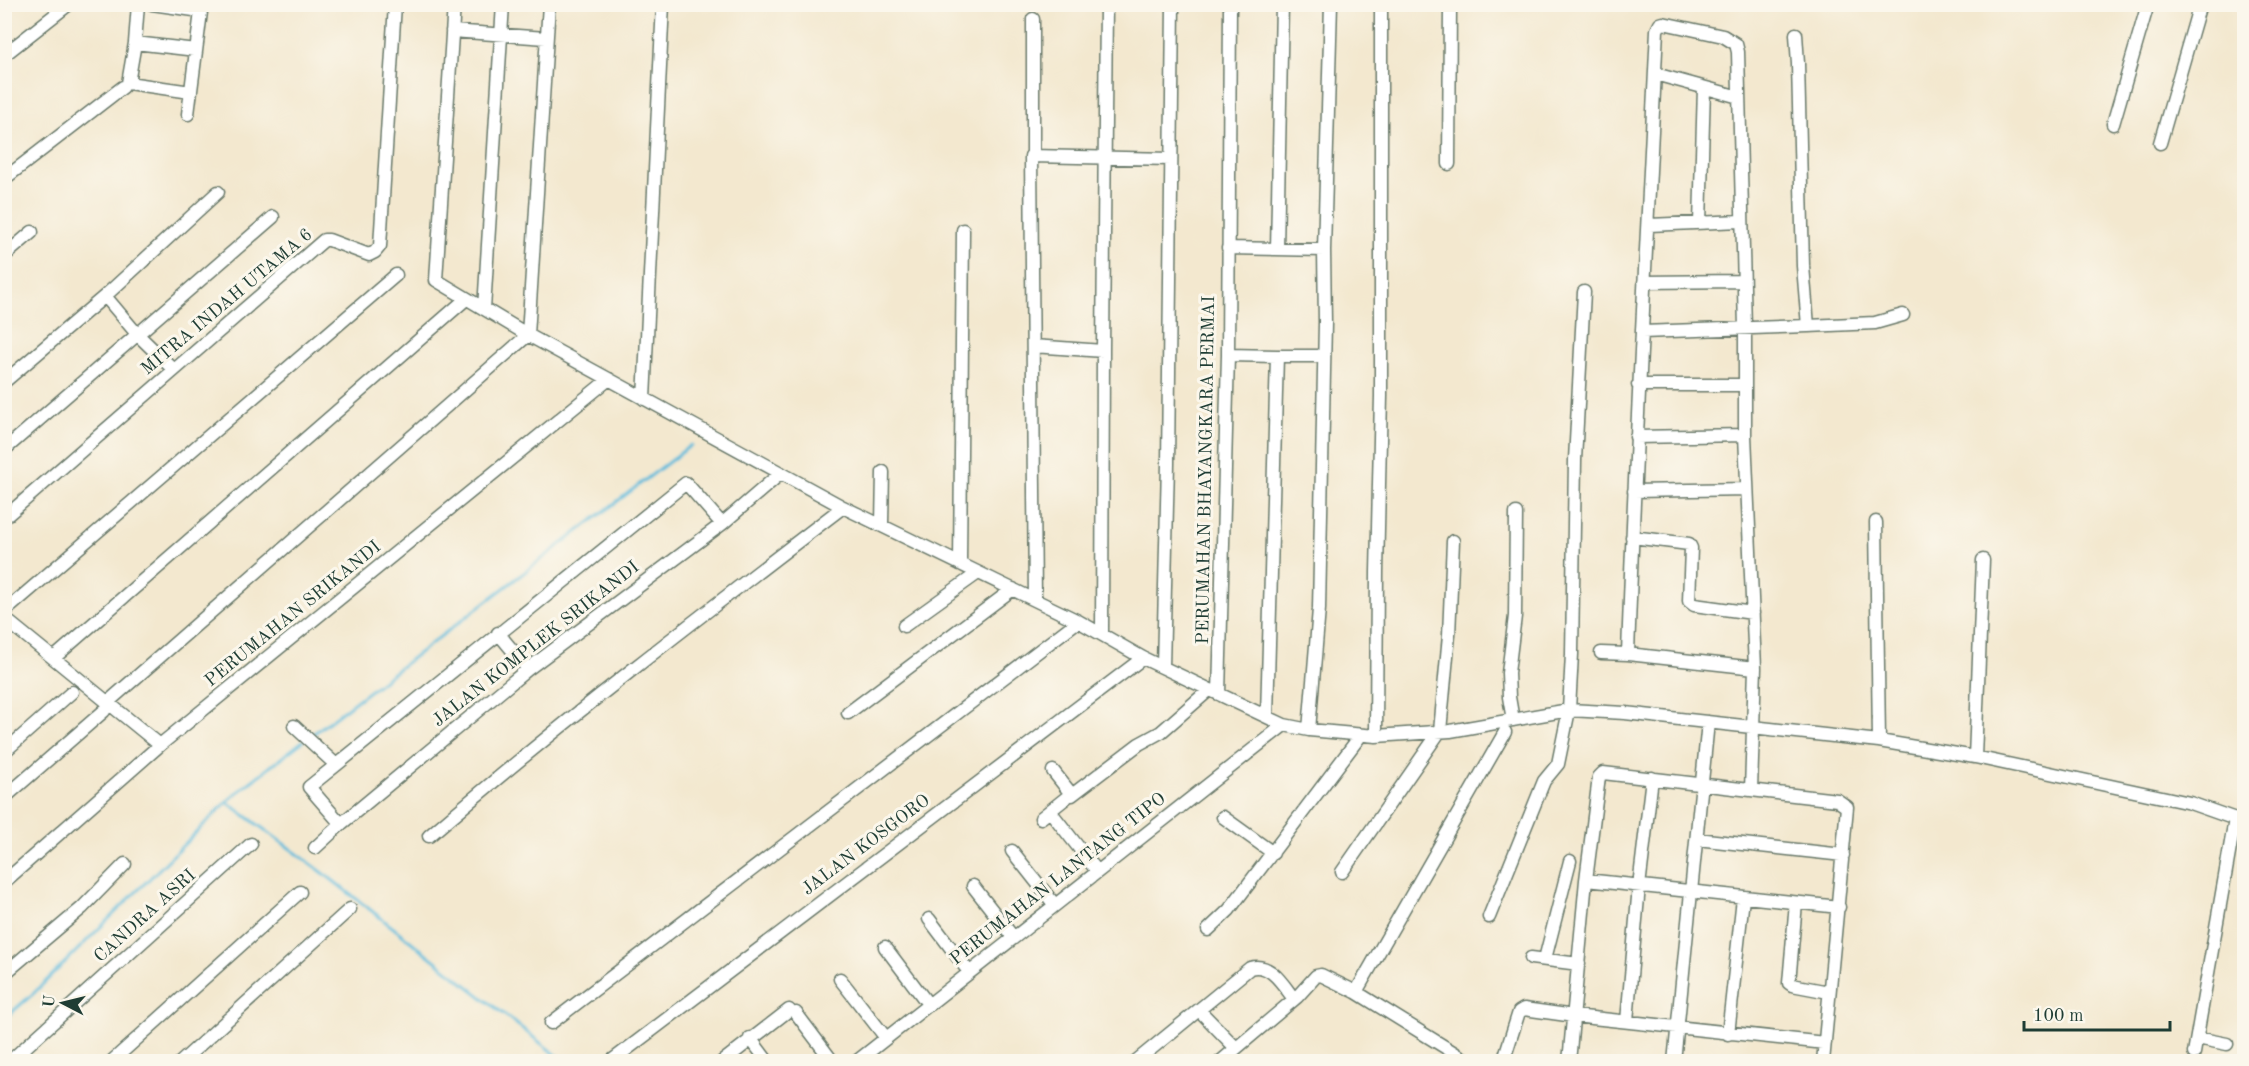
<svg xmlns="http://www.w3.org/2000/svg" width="2249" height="1066" viewBox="0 0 2249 1066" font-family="'Old Standard TT',serif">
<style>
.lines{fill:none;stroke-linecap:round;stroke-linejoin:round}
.stream{stroke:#5ebbdc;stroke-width:3}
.minor-casing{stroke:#69796a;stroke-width:15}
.minor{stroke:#fff;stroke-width:12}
.labels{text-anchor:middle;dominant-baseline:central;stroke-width:6;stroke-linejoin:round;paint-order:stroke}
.street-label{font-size:18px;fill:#1f3d34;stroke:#fbf7ec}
</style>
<rect width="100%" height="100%" fill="#fbf7ec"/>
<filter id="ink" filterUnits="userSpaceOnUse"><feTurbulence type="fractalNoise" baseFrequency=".0167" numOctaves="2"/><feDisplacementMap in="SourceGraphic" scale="12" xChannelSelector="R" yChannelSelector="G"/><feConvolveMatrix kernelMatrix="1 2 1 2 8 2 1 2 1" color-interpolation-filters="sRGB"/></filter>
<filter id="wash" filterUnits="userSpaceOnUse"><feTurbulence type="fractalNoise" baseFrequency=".008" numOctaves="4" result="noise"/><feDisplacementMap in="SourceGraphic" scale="24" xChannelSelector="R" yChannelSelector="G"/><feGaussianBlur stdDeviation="1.35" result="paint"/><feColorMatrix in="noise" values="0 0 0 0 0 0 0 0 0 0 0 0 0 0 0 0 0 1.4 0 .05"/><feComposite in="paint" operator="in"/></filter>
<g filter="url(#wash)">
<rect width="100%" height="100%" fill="#f3e8cf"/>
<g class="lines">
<!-- stream -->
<path class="stream" d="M309,737L691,445
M227,802L322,872L565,1062
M4,1019L34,993L234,795L303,741"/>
</g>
</g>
<g filter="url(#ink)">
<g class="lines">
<!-- minor casing -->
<g class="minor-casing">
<path id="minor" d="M138,4L135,43L128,83L191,92
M152,4L201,11
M549,4L528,335L843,507L1078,621L1143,658L1284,725L1309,730L1376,736L1450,731L1569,710L1625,713L1879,741L1975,757L2190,803L2244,822
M452,31L546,38
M135,43L196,50
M4,55L69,4
M1655,74L1739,97
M188,114L202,4
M2113,124L2148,4
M2160,143L2200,4
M1033,155V19
M1449,164L1450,4
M4,179L123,87
M1700,223L1704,88
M1649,225L1741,221
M1228,248L1324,250
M1277,249L1282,4
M4,256L32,232
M1644,282L1742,281
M105,296L137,334L174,370
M484,309L503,4
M1808,326L1875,323L1903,315
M1642,332L1808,326L1803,266L1798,64L1796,34
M1033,346L1103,351L1102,634
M1103,351L1106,4
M1228,355L1277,356L1267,716
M1277,356H1324
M4,382L105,296L218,192
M1638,385H1744
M644,399L663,4
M1636,437L1745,435
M4,450L273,217
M1634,491L1747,489
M4,518L324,240H329L369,255L375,252L380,246L395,4
M1876,522L1879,741
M882,524L883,472
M1632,537L1689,544L1691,548L1689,601L1694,605L1753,613
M960,564L963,230
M1035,600L1031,156L1171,159
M4,612L396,275
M4,618L160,745
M904,626L978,573
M498,633L528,669
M1601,653L1628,654C1635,446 1647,238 1657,30L1660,24L1663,23L1723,36L1736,44L1738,52L1745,328V435L1755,668
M1628,654L1755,668L1751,790
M55,657L466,299
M1163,667L1168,464L1173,4
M1219,694L1228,355L1230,4
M108,702L528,335L436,280L454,4
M848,713L1013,589
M1513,720L1509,697L1508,673L1515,616L1516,513
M294,726L335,764
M1309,730L1319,609L1325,323L1324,250L1331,4
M1376,736L1377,572L1381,396V4
M4,752L72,692
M1975,757L1983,560
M1053,771L1072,795L1139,744L1161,732L1209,690
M4,798L104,711
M1050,811L1097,871
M1223,817L1273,853
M1041,818L1066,798
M341,824L309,787L686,483L722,524
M429,836C563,721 703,614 843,507
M1697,839L1843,855
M315,848L341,824L528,669L722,524L781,473
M1012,851L1054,904
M1342,872L1440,731L1449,635L1453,541
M1586,880L1839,907
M4,882L160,745L609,379
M973,886L1013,937
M1796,903L1789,983L1792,985L1829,992
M1489,917L1544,781L1558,764L1569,710L1572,654L1575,460L1584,292
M929,919L969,972
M1208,930L1229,910L1361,735
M885,947L928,1004
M1531,958L1579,964
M1545,959L1570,861
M4,974L82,908L125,864
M840,979L886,1038
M1356,992L1505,732
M1199,1010L1236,1048
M796,1013L833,1062
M1627,1021L1639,886L1652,778
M551,1023L1078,621
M1728,1034L1743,898
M750,1038L768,1062
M2197,1038L2227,1044
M2194,1053L2235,819
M9,1062L251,844
M111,1062L300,892
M181,1062L350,909
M610,1062L1143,658
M722,1062L789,1010
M856,1062L1284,725
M1135,1062L1250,968C1271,962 1283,985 1294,999
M1220,1062L1297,997L1316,976L1321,975L1356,992L1469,1062
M1503,1062L1519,1012L1524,1009L1574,1016L1825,1043
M1569,1062L1586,880L1599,777L1603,773L1837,800L1847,807L1823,1062
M1674,1062L1708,722"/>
</g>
<!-- minor -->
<use href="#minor" class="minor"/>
</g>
</g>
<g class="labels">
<!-- street labels -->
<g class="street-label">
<text transform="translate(227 302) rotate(-40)">MITRA INDAH UTAMA 6</text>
<text transform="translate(1206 470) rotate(-89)">PERUMAHAN BHAYANGKARA PERMAI</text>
<text transform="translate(293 614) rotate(-39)">PERUMAHAN SRIKANDI</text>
<text transform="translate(536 644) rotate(-38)">JALAN KOMPLEK SRIKANDI</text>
<text transform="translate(866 845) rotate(-37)">JALAN KOSGORO</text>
<text transform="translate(1058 879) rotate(-38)">PERUMAHAN LANTANG TIPO</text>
<text transform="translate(145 916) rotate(-42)">CANDRA ASRI</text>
</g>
</g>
<!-- margin -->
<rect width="2249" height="1066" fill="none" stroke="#fbf7ec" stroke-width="24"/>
<!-- north arrow -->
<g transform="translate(63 1003) rotate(277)" stroke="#fbf7ec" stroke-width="4.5" paint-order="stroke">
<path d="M0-4.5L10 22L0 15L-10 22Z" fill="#1f3d34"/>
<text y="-9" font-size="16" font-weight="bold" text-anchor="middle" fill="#1f3d34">U</text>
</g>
<!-- scale -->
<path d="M2024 1021v9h146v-9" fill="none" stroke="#1f3d34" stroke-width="3"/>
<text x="2033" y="1021" font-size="18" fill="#1f3d34" stroke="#fbf7ec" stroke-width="4.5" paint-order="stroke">100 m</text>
</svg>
